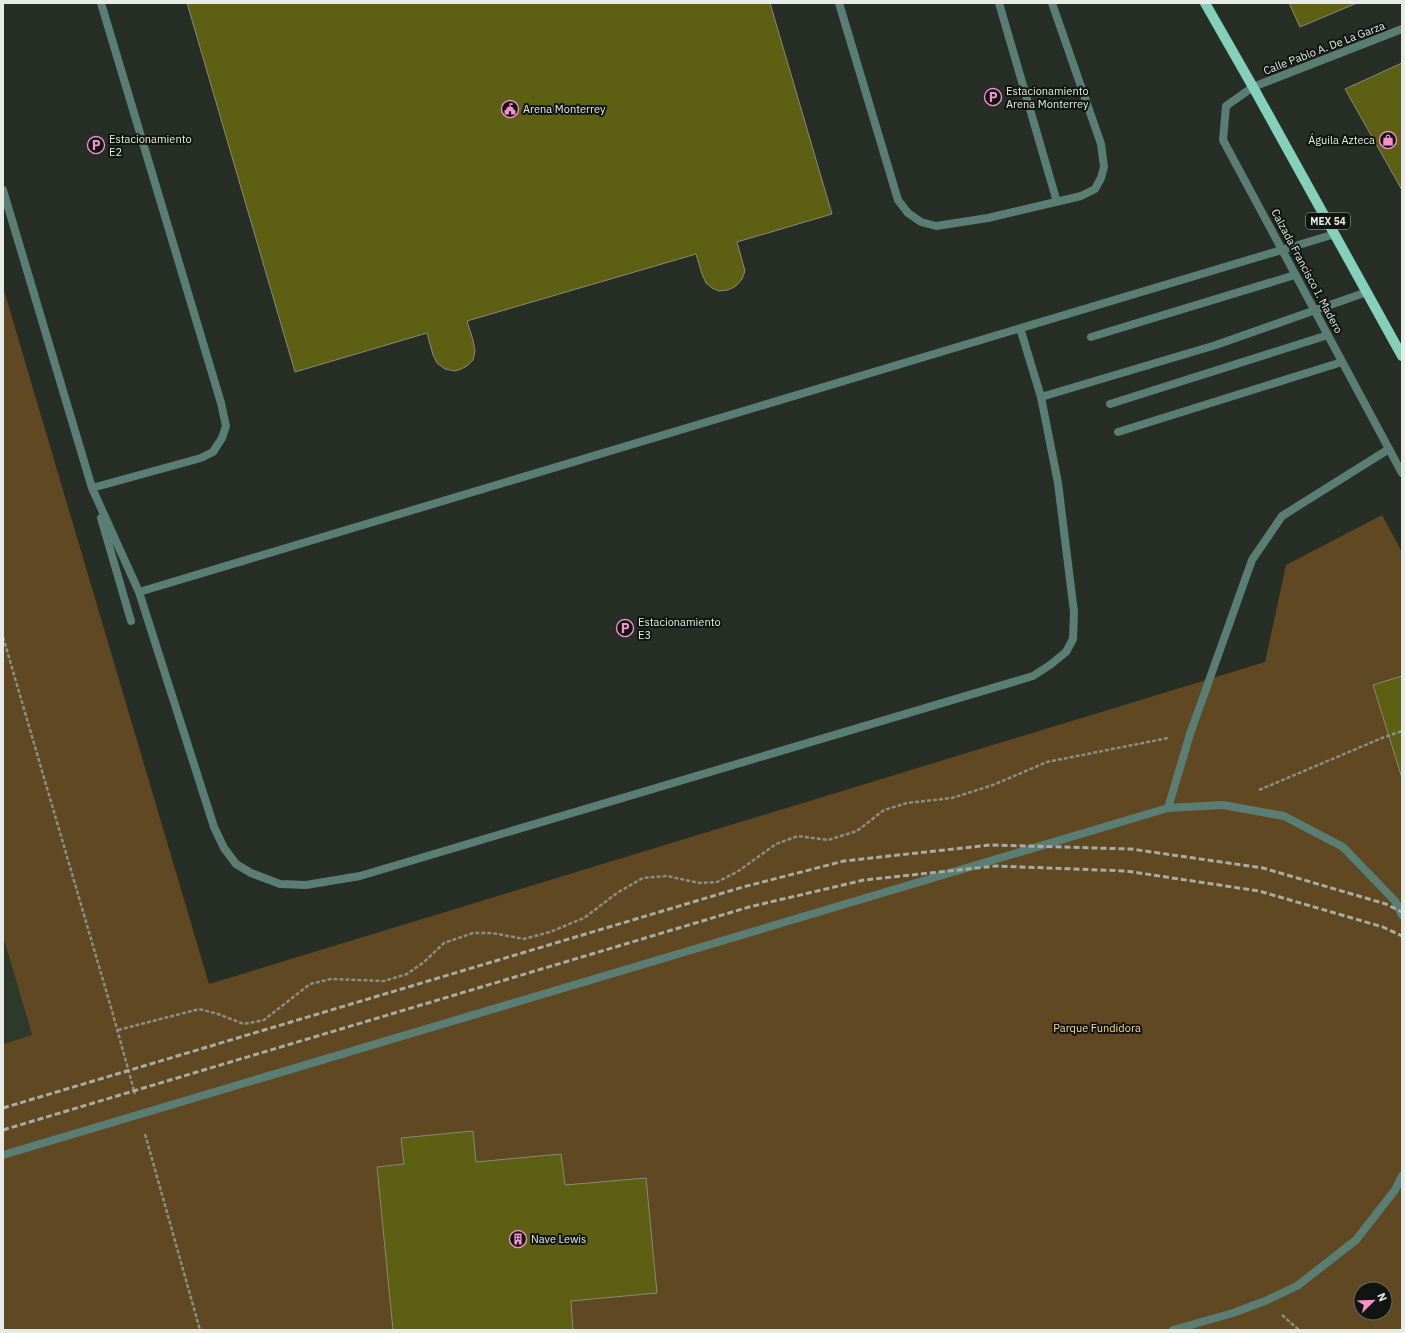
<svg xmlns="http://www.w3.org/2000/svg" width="1405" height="1333" viewBox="0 0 1405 1333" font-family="'IBM Plex Sans',sans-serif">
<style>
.built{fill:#2c392b}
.green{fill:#5f4822;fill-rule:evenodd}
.building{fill:#5d5f12;stroke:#898a7c}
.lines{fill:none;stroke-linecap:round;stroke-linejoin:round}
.path{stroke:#888f87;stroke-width:2.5;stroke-dasharray:4 2;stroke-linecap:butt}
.service{stroke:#5a7e73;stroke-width:8}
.pedestrian{stroke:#5a7e73;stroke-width:8}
.tertiary{stroke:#5a7e73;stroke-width:8}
.primary{stroke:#85d0bb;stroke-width:10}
.rail{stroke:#a6ada5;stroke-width:3;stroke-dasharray:6 3;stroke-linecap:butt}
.labels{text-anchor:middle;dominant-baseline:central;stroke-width:4;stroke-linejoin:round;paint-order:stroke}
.shield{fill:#111511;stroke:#a6aca5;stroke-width:1}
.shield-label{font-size:10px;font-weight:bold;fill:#e6ece5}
.street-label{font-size:11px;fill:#e6ece5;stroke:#111511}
.poi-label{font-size:11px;fill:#e6ece5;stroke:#111511;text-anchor:start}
.park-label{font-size:11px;fill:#ffd48e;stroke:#111511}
</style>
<rect width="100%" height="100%" fill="#262e25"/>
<!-- built -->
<path class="built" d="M3,936L32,1036L3,1044Z"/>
<!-- green -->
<path class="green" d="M3,287L209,984L1265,662L1286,565L1382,515L1402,552V1330H3V1044L32,1035L3,936ZM1361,1289H1385V1313H1361Z"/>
<!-- building -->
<path class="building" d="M187,3H770L832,214L737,242L745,271L742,279L736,286L728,290L719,291L712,288L706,283L702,274L696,254L467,321L473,340L475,351L473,360L467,366L461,369L455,371L445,369L437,363L433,355L427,333L295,372Z
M1289,3H1357L1300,27Z
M1402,63V190L1345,89Z
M1402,676V778L1373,685Z
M473,1131L476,1162L561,1154L565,1185L646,1178L657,1293L571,1301L573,1330H393L377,1167L404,1164L401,1138Z"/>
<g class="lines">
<!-- path -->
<path class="path" d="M3,637L112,1011L135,1094
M1259,790L1382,738L1402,731
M118,1030L199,1009L218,1014L244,1024L264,1020L310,984L331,979L384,981L407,974L424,962L444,943L473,933H492L524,939L550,932L584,918L617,893L643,878L667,876L699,883L717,882L737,872L776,844L798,836L828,840L857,831L884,810L907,803L952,798L993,785L1047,762L1168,738
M145,1134L200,1330
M1282,1315L1299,1330"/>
<!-- service -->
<path class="service" d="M839,3L898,200L908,213L921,222L936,226L988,218L1081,196L1095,189L1101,178L1104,167L1101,144L1052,3
M999,3L1057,202
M3,190L92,488L201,458L213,452L222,438L226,426L221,403L101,3
M1091,337L1295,275
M1041,397L1216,345L1367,292
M1110,404L1328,335
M1118,432L1342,362
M92,488L139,592L214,827L224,848L236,864L251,873L280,884L306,885L360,876L1033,676L1050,665L1066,652L1073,639L1074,612L1058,483L1041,397L1020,328
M101,518L131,621
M139,592L1335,234
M1168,808L1190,734L1252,560L1282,516L1389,449"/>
<!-- pedestrian -->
<path class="pedestrian" d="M3,1155L1168,808L1223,805L1284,816L1343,847L1395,901L1402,915
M1173,1330L1233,1313L1265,1301L1297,1286L1356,1240L1395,1190L1402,1176"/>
<!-- tertiary -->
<path class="tertiary" d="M1402,29L1253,87L1226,106L1223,140L1402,473"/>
<!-- primary -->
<path class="primary" d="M1205,3L1253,87L1402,356"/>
<!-- rail -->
<path class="rail" d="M3,1108L743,887L844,861L990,845L1131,849L1263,868L1386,904L1402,912
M3,1130L749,907L864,880L996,866L1126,871L1259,891L1383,927L1402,936"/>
</g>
<!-- icons -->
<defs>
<g id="parking-ring" transform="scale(0.9)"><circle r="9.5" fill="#111511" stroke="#f790ce" stroke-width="1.5"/><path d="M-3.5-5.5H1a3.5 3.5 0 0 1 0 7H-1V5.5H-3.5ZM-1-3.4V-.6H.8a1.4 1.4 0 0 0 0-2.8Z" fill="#f790ce"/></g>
<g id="civic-ring" transform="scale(0.9)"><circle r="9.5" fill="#111511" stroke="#f790ce" stroke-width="1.5"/><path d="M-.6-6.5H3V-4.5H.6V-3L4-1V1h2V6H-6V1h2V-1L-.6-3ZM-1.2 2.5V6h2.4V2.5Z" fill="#f790ce"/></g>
<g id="shop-ring" transform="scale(0.9)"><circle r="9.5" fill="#111511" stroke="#f790ce" stroke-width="1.5"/><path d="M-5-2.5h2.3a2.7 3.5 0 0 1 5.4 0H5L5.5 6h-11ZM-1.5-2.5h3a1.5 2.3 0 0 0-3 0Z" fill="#f790ce"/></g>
<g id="building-ring" transform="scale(0.9)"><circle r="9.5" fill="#111511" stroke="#f790ce" stroke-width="1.5"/><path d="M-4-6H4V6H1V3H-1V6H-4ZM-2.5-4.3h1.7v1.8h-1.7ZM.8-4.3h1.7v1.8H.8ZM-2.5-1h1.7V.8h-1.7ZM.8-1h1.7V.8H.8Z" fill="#f790ce"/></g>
</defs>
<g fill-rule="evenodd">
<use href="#parking-ring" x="993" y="97"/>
<use href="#civic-ring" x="510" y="109"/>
<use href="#shop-ring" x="1388" y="140"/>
<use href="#parking-ring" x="96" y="145"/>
<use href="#parking-ring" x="625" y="628"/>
<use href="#building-ring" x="518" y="1239"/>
</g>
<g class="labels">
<!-- shield labels -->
<rect class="shield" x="1306" y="213" width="44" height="16" rx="3"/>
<g class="shield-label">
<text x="1328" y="221">MEX 54</text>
</g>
<!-- street labels -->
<g class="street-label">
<text transform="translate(1324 48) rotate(-21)">Calle Pablo A. De La Garza</text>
<text transform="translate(1307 271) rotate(62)">Calzada Francisco I. Madero</text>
</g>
<!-- poi labels -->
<g class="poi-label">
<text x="1006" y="91">Estacionamiento<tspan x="1006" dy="13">Arena Monterrey</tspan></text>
<text x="523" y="109">Arena Monterrey</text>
<text x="109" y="139">Estacionamiento<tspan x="109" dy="13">E2</tspan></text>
<text x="1375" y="140" text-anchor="end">Águila Azteca</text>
<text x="638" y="622">Estacionamiento<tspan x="638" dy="13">E3</tspan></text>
<text x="531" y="1239">Nave Lewis</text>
</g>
<!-- park labels -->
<g class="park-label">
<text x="1097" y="1028">Parque Fundidora</text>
</g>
</g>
<!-- border -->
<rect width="1405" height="1333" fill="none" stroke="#e6ece5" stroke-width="8"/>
<!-- north arrow -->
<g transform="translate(1373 1301) rotate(67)"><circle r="19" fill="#111511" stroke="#666b66"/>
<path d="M0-3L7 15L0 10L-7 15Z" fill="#f790ce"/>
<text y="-6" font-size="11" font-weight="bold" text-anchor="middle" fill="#e6ece5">N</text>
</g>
</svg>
